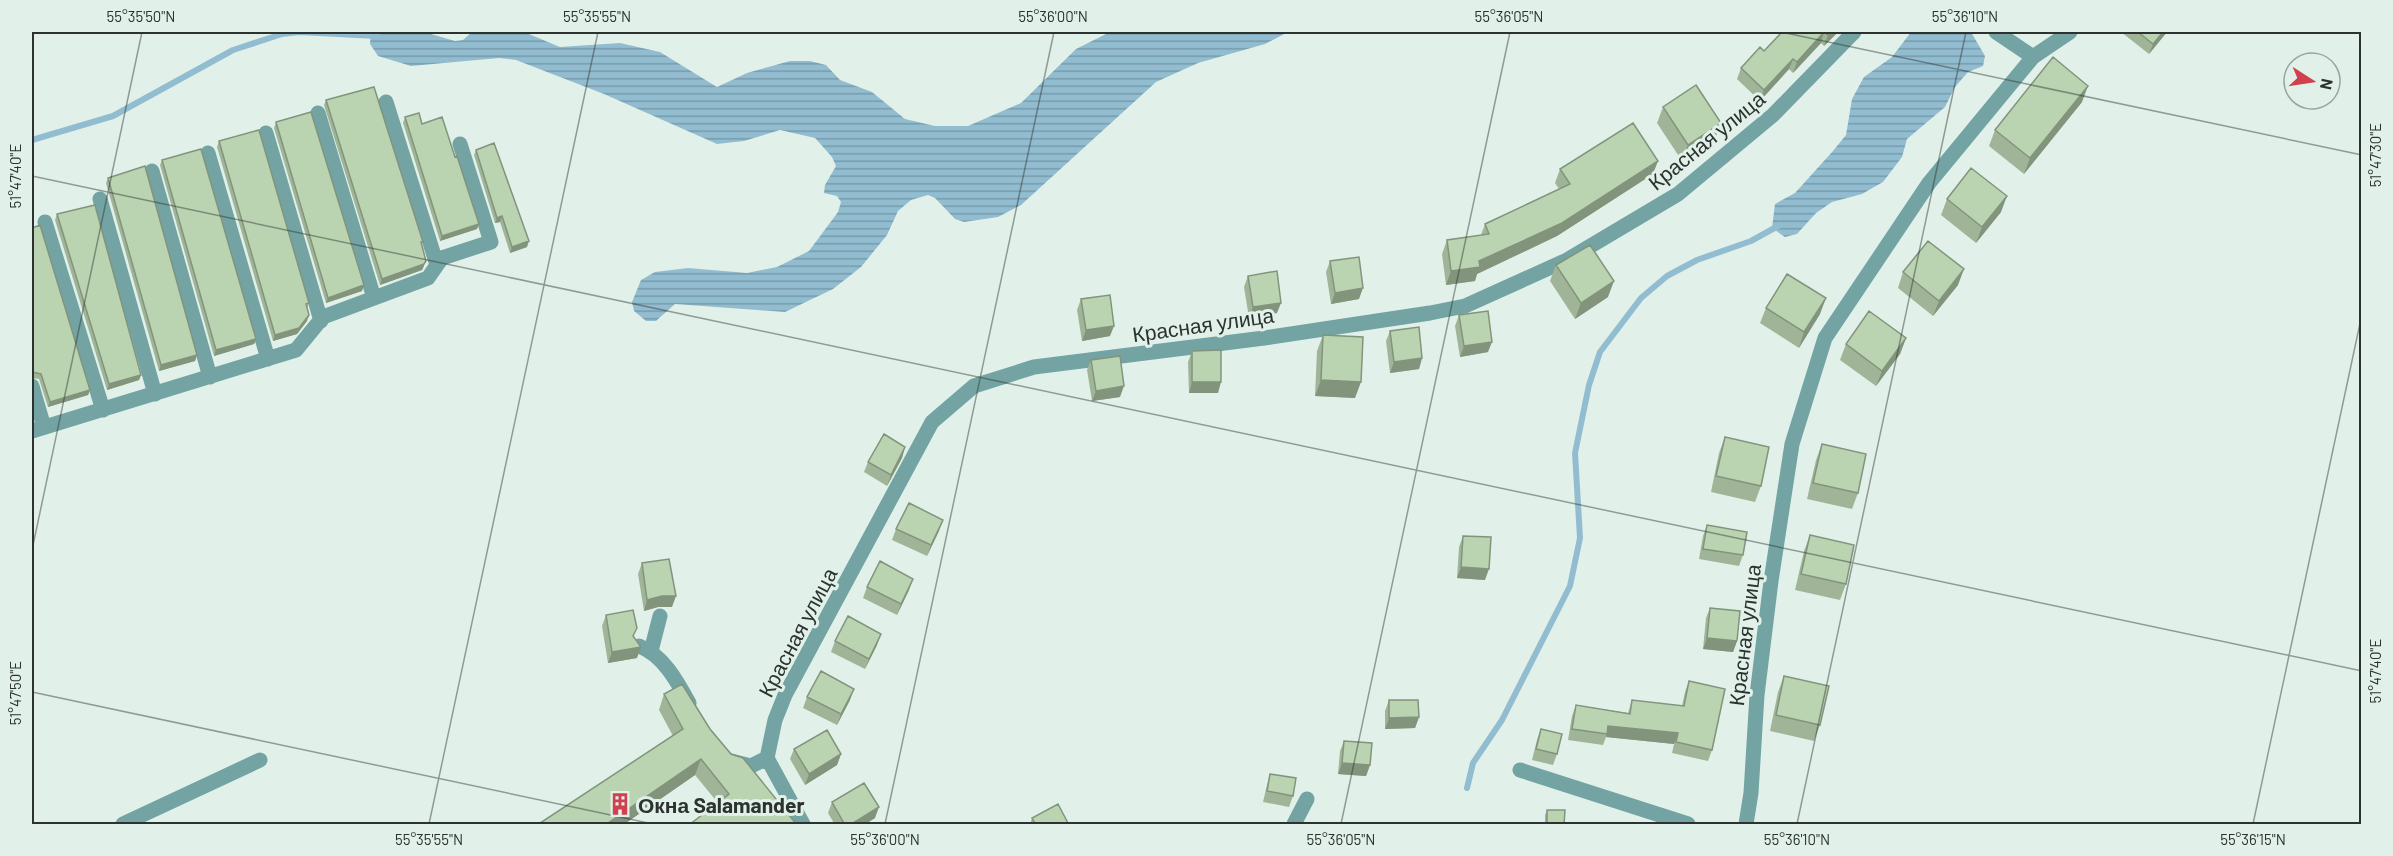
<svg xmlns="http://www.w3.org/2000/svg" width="2393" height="856" viewBox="0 0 2393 856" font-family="Barlow,sans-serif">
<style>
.water{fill:url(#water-rules)}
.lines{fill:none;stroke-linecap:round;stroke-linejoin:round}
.stream{stroke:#92bdd0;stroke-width:6}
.minor{stroke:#73a3a3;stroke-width:15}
.wall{fill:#a0b598}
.shaded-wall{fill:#82947c}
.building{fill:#bad3b1;stroke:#82947c;stroke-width:1.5}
.ticks{fill:none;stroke:#2b322f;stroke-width:1.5;stroke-opacity:0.45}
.labels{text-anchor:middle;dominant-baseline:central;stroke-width:6;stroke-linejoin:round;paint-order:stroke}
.street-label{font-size:21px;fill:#2b322f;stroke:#e1f1ea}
.poi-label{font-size:21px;font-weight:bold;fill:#2b322f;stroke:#e1f1ea;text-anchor:start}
.neatline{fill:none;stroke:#2b322f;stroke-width:2}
.ticks-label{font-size:15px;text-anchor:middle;fill:#2b322f}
</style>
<defs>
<pattern id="water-rules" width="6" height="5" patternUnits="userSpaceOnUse" patternTransform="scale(1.5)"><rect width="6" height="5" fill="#92bdd0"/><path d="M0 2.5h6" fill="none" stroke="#779aa9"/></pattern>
</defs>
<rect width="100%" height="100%" fill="#e1f1ea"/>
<!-- water -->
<path class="water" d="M371,32H424L455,41L463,40L472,32H524L560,47L620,43L660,52L717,87L747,73L790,61H810L826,65L840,80L872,92L905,119L935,126H968L1021,103L1076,49L1110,32H1288L1265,44L1198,63L1156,82L1021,205L998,217L964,222L955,219L935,198L928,195L911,200L898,211L887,235L861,267L833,289L785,312L675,304L656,321H646L634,311L632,302L641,280L655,272L688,268L747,273L777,267L809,251L838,212L841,202L837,196L824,193L825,185L836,166L832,157L815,138L780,130L744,141L717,144L604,94L516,60L499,58L411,66L378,56L370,44Z
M1911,32H1971L1985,56L1983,66L1968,72L1955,87L1945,107L1907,139L1902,157L1883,182L1862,194L1832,202L1816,213L1797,234L1785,237L1772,228L1775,204L1795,193L1833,151L1846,135L1852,99L1864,77L1892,57Z"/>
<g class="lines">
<!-- stream -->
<path class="stream" d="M32,140L113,116L233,50L282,34L299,32L377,36
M1467,788L1473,763L1502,720L1570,586L1580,538L1575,453L1589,385L1600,352L1641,298L1667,276L1697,260L1751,241L1780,225"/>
<!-- minor -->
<path class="minor" d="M1996,32L2033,57
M386,102L437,265
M318,113L374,298
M266,133L321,321
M208,153L268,359
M152,171L210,377
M100,199L155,394
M45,222L103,410
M32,386L44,427
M32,431L296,350L323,317L428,278L442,258L491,242L460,144
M639,646C663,655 677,681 689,703
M651,651L660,616
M731,761L751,766L767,758
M1520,770L1688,824
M123,824L260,760
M803,824L767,758L775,720L785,695L932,422L974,386L1034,367L1264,338L1430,313L1465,306L1567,260L1678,194L1773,115L1854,32
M1294,824L1307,799
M1746,824L1751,793L1757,695L1771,581L1792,444L1825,338L1929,183L2033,57L2070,32"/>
</g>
<!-- wall -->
<path class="wall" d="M1782,32H1838L1824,46L1821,43L1793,73L1789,69L1760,101L1737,79L1741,68L1764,51Z
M2121,32H2167L2149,54Z
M326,100L422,246L424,266L422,270L380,285L324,105Z
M2082,102L2024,174L1989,146L1995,130Z
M1663,107L1715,139L1682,161L1657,123Z
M405,117L422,124L477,229L440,241L403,123Z
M276,122L362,291L326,303L274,128Z
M219,141L309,303L307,309V321L297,334L273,341L217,147Z
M476,150L527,247L510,253L500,222L495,223L474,155Z
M162,160L256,339L254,344L214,356L160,165Z
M1560,169L1653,174L1557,236L1477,274L1475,281L1446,285L1442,254L1447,240L1481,235L1485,224L1559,189L1555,183Z
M108,178L197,355L195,361L159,371L106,183Z
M1947,199L2001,212L1976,243L1941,215Z
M57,214L141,375L139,380L107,390L55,220Z
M32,228L90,390L88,395L48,407L39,379L32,378Z
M1330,261L1359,299L1331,304L1326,272Z
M1556,265L1608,297L1575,319L1550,281Z
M1903,272L1958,285L1933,316L1898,288Z
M1248,276L1277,313L1249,318L1244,287Z
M1081,299L1110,336L1082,341L1077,310Z
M1766,308L1820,314L1799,348L1760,323Z
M1459,315L1488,352L1460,357L1455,326Z
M1390,331L1422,358L1419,369L1390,373L1386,341Z
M1323,335L1355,398L1315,396L1317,351Z
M1906,338L1900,354L1876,386L1840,360L1846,344Z
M1192,351L1218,393H1189L1188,362Z
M1091,360L1120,397L1092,401L1087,370Z
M1725,437L1761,486L1755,502L1711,492L1719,453Z
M1822,444L1858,493L1852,509L1807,499L1816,460Z
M905,447L902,458L887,486L864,472L868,462Z
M1707,525L1743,555L1739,566L1699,559L1703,536Z
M896,529L939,531L927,556L892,540Z
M1810,535L1846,584L1840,600L1795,590L1804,551Z
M1463,536L1485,580L1457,578L1459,547Z
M642,563L672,607H658L644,611L638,574Z
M867,587L909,590L897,615L863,598Z
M1710,608L1737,641L1733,652L1703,649L1706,618Z
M606,615L634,637L637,658L608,663L602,626Z
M835,641L877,645L865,669L831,652Z
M1784,676L1820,725L1814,741L1770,731L1778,692Z
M1689,681L1712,750L1708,761L1672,753L1674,744L1606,737L1603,745L1568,740L1572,716L1576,705L1628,713L1632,700L1682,706L1685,692Z
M664,694L710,729L731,754L797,825L718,803L695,775L623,825H537L673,736L659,710Z
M807,697L850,700L837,725L803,708Z
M1389,700L1419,717L1415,728L1385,729V711Z
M1541,729L1557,754L1553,765L1532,760L1537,740Z
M1344,741L1370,765L1366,776L1338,774L1340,751Z
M794,749L841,754L837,765L805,785L790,759Z
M1270,774L1293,796L1289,807L1263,802L1267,785Z
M832,802L875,818L864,825H835L828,813Z
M1547,810L1564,825H1545V815Z
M1032,818L1069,825H1030Z"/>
<!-- shaded-wall -->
<path class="shaded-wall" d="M1824,32L1821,43L1793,73L1797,62Z
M1832,32H1838L1824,46L1828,35Z
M2163,32H2167L2149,54L2153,44Z
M1793,59L1789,69L1760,101L1764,90Z
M2088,86L2082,102L2024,174L2030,158Z
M1721,123L1715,139L1682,161L1688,145Z
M1658,161L1653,174L1557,236L1477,274L1475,281L1446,285L1451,271L1479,261Z
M2007,196L2001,212L1976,243L1982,227Z
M502,216L500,222L495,223L497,218Z
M479,224L477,229L440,241L442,236Z
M529,241L527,247L510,253L512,247Z
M426,261L422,270L380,285L382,279Z
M1964,269L1958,285L1933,316L1939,301Z
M1614,281L1608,297L1575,319L1581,303Z
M364,285L362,291L326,303L328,298Z
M1363,288L1359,299L1331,304L1335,293Z
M1826,298L1820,314L1799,348L1804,332Z
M1281,303L1277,313L1249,318L1253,307Z
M309,315L307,321L297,334L273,341L275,335Z
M1114,326L1110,336L1082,341L1086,330Z
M1906,338L1900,354L1876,386L1882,371Z
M256,339L254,344L214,356L216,350Z
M1492,342L1488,352L1460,357L1464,346Z
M197,355L195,361L159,371L161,365Z
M1422,358L1419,369L1390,373L1394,362Z
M141,375L139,380L107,390L109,384Z
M1321,380L1361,382L1355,398L1315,396Z
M1192,382H1221L1218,393H1189Z
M1124,386L1120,397L1092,401L1096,391Z
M90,390L88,395L48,407L50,402Z
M905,447L902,458L887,486L891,475Z
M943,520L939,531L927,556L931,545Z
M1461,567L1489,569L1485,580L1457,578Z
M913,579L909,590L897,615L901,604Z
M662,596H676L672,607H658L644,611L647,600Z
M881,634L877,645L865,669L869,659Z
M1707,638L1737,641L1733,652L1703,649Z
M641,647L637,658L608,663L612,652Z
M854,689L850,700L837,725L841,714Z
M1419,717L1415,728L1385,729L1389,718Z
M1608,726L1678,733L1674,744L1606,737Z
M841,754L837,765L805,785L809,774Z
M701,759L695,775L623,825H605Z
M1342,763L1370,765L1366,776L1338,774Z
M879,807L875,818L864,825H850Z"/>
<!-- building -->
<path class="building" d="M1782,32H1832L1828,35L1824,32L1797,62L1793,59L1764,90L1741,68L1760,47L1764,51Z
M2138,32H2163L2153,44Z
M2053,57L2088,86L2030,158L1995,130Z
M1696,85L1721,123L1688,145L1663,107Z
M374,87L423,242H421L426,261L424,264L382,279L326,100Z
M311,112L364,285L328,298L276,122Z
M419,113L422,124L442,117L455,157L457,156L479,224L442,236L405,117Z
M1633,123L1658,161L1562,223L1479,261L1480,267L1451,271L1447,240L1489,234L1485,224L1570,184L1560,169Z
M259,130L309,303L306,304L309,315L299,328L275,335L219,141Z
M494,143L529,241L512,247L502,216L497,218L476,150Z
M201,149L256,339L216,350L162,160Z
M145,166L197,355L161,365L108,178Z
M1971,168L2007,196L1982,227L1947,199Z
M95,205L141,375L109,384L57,214Z
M40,225L90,390L50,402L41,374L32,372V228Z
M1928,241L1964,269L1939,301L1903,272Z
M1590,245L1614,281L1581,303L1556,265Z
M1359,257L1363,288L1335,293L1330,261Z
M1277,271L1281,303L1253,307L1248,276Z
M1787,274L1826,298L1804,332L1766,308Z
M1110,295L1114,326L1086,330L1081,299Z
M1488,311L1492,342L1464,346L1459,315Z
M1869,311L1906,338L1882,371L1846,344Z
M1419,327L1422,358L1394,362L1390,331Z
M1323,335L1363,337L1361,382L1321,380Z
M1221,350V382H1192V351Z
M1120,356L1124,386L1096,391L1091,360Z
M884,434L905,447L891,475L868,462Z
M1725,437L1769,447L1761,486L1716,476Z
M1822,444L1866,454L1858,493L1813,483Z
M909,503L943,520L931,545L896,529Z
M1707,525L1747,532L1743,555L1703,549Z
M1810,535L1854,545L1846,584L1801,574Z
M1463,536L1491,537L1489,569L1461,567Z
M669,559L676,596H662L647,600L642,563Z
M880,561L913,579L901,604L867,587Z
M1710,608L1740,611L1737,641L1707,638Z
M633,610L637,628L633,636L641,647L612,652L606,615Z
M848,616L881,634L869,659L835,641Z
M821,671L854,689L841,714L807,697Z
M1784,676L1829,686L1820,725L1776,715Z
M1689,681L1725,689L1712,750L1676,742L1678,733L1608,726L1607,734L1572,729L1576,705L1630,714L1632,700L1684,706Z
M682,684L710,729L731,754L743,758L797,825H689L729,794L701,759L605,825H537L683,729L664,694Z
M1389,700H1418L1419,717L1389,718Z
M1541,729L1562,734L1557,754L1536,749Z
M827,730L841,754L809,774L794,749Z
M1344,741L1372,743L1370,765L1342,763Z
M1270,774L1296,778L1293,796L1267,791Z
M864,783L879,807L850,825H845L832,802Z
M1058,804L1069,825H1036L1032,818Z
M1547,810H1565L1564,825H1547Z"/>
<!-- ticks -->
<path class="ticks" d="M1781,32L2362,155M32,176L2362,671M32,550L142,32M32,692L653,824M429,824L598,32M885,824L1054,32M1341,824L1510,32M1797,824L1966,32M2253,824L2362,314"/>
<!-- icons -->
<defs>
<g id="building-bare" transform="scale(1.8)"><path d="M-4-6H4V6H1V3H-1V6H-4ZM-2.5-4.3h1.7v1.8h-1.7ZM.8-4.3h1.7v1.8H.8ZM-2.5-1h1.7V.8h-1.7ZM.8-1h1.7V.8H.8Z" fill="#d0404f" stroke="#e1f1ea" stroke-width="2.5" paint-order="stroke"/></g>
</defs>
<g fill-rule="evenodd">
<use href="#building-bare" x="620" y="804"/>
</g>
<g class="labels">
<!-- street labels -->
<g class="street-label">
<text transform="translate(1706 140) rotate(-39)">Красная улица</text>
<text transform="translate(1203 324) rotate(-8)">Красная улица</text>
<text transform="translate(797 632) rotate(-62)">Красная улица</text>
<text transform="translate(1744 635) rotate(-83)">Красная улица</text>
</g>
<!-- poi labels -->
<g class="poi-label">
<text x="638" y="804">Окна Salamander</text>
</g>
</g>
<!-- border -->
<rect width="2393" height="856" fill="none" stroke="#e1f1ea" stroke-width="66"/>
<!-- north arrow -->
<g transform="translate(2312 81) rotate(102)"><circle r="28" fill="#e1f1ea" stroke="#98a59f" stroke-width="1.5"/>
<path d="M0-4.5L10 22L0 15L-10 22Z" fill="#d0404f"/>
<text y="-9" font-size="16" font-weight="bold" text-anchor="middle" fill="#2b322f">N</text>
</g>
<rect x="33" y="33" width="2327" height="790" class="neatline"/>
<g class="ticks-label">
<text x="141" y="22">55°35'50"N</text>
<text x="597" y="22">55°35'55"N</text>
<text x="1053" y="22">55°36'00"N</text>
<text x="1509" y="22">55°36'05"N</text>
<text x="1965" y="22">55°36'10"N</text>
<text transform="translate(2376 155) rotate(-90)" y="5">51°47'30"E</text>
<text transform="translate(16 176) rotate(-90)" y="5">51°47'40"E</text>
<text transform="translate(2376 671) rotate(-90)" y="5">51°47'40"E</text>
<text transform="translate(16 693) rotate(-90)" y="5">51°47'50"E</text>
<text x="429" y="845">55°35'55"N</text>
<text x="885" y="845">55°36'00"N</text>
<text x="1341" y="845">55°36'05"N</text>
<text x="1797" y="845">55°36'10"N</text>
<text x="2253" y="845">55°36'15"N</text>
</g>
</svg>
